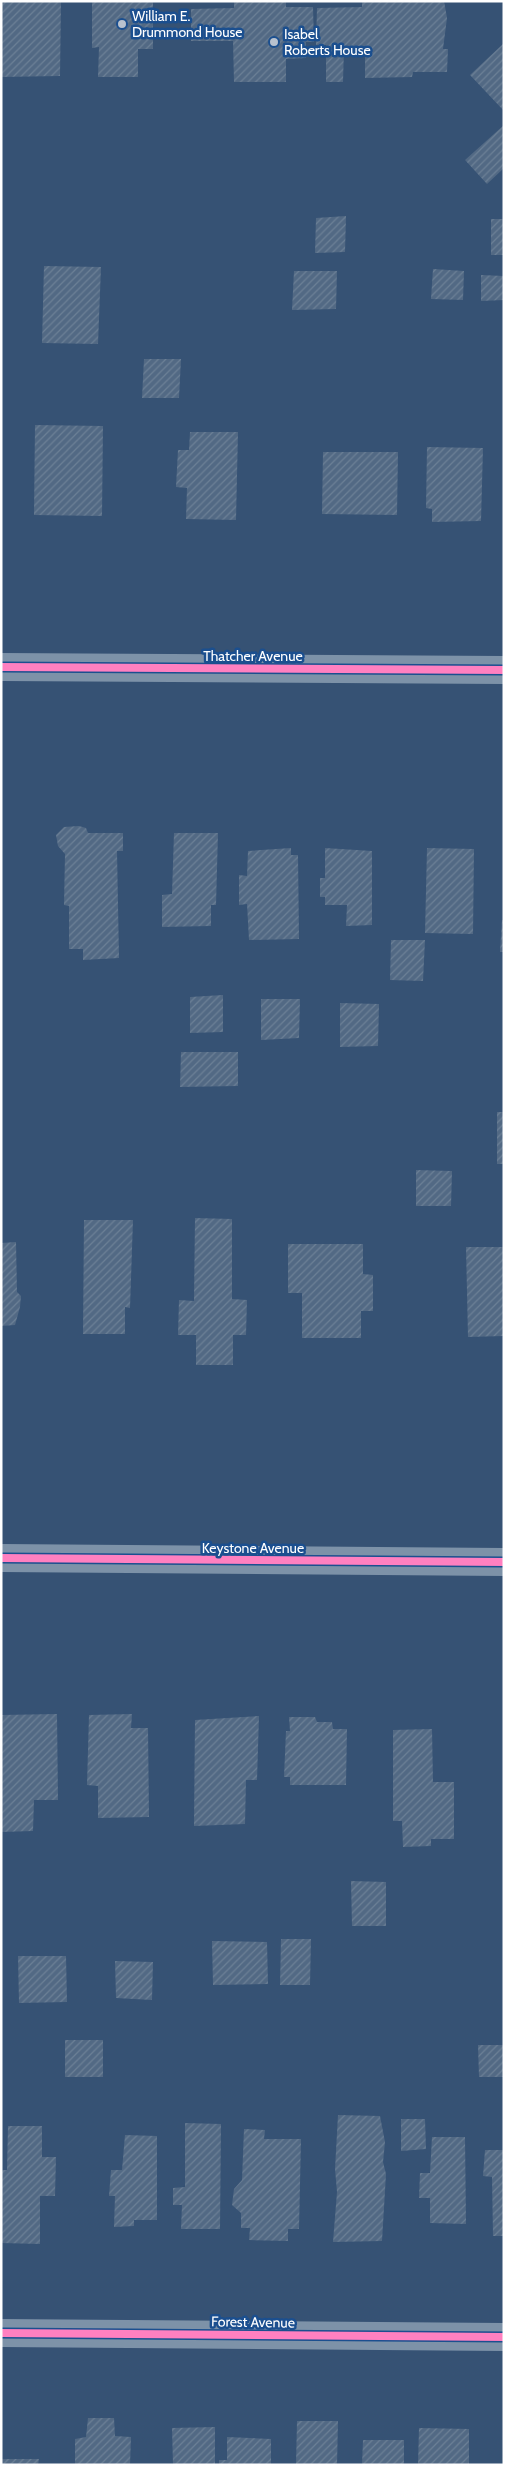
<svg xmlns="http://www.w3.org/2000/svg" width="505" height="2466" viewBox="0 0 505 2466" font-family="Cabin,sans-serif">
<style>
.building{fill:url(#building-hatch)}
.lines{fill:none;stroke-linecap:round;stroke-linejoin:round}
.minor{stroke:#7d92a8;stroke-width:28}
.cycleway-casing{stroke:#1b4f8f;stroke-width:11}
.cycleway{stroke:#ff80c0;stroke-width:8}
.poi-dot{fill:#b9c2ce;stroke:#1b4f8f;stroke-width:2}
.labels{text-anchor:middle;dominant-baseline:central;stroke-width:5;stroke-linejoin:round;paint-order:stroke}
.poi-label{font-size:14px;fill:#fff;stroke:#1b4f8f;text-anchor:start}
.street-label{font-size:14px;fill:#fff;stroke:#1b4f8f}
</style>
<defs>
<pattern id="building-hatch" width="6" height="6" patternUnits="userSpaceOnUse" patternTransform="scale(1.25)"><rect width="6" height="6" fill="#526984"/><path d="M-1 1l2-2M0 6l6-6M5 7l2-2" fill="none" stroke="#6c8096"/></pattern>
</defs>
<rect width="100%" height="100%" fill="#365274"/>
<!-- building -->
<path class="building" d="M1,1H61L60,76L1,77Z
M92,1H153V49H138V77H98L99,47L92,48Z
M234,1H286V7H313L314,42H306V58L286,59V82H234L233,41H191V9L234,8Z
M362,1H444L447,18L443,49H448L447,72H413L412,77L365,78V54H352V48H344L343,82H326V45H316L317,8L362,7Z
M504,43V111L470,75Z
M504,125V168L487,184L465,160Z
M346,216L345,252L315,253L316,218Z
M491,219H504V255H491Z
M44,266L101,267L98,344L42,343Z
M433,269L464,271L463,300L431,299Z
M294,271H337L336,309L292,310Z
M481,275L504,276V300L481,301Z
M144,359H181L179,398H142Z
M35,425L103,426L102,516L34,515Z
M190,432H238L236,520L186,519L187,488L176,487L178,450H189Z
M427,447L483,448L481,521L432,522V509L426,508Z
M323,452H398L397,515L322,514Z
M79,826L86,828L88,833H123V851H117L119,958L83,960V949H69V906L64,905L65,854L58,846L56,835L64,827Z
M174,833H218L216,905H211V926L162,927V895L172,894Z
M291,848V855H298L299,939L249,940L247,904L239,905V875L247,876L248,851Z
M325,848L372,851V925L346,926L347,905H325V897H320V878H325Z
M427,848L474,849L473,934L425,933Z
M502,920H504V952H500Z
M391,940H425L423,981L390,980Z
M223,995V1032L190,1033V997Z
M261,999H300L299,1038L261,1040Z
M340,1003L379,1004L378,1046L340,1047Z
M181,1052H238V1086L180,1087Z
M497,1112H504V1164H497Z
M416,1170L452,1171L451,1206H416Z
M195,1218L232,1219V1299L247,1300L246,1335H233V1365H196V1335H178L179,1300L194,1301Z
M84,1220H133L130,1308L125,1307V1334H83Z
M16,1242L17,1292L21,1296L20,1307L15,1325L1,1326V1243Z
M288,1244H363V1274L373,1275V1311H361V1338H302V1293H288Z
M466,1247H504V1336L468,1337Z
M57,1714L58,1800H34L33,1831L1,1832V1715Z
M132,1714L131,1728H148L149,1817L98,1818V1786L87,1785L89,1715Z
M259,1716L257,1780H246L245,1824L194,1826L195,1720Z
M289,1717H315L317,1722H332L333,1729H347L346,1785H290V1777H284L286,1731H290Z
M432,1729L433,1782H454V1839H431V1846L403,1847L402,1821H393V1730Z
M351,1881L386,1882V1926H352Z
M281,1939H311L310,1985H280Z
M212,1941L267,1942L268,1984L213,1985Z
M18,1956H66L67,2002L19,2003Z
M115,1961L153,1962L152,2000L116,1998Z
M65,2040H103V2077H65Z
M478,2045H504V2077H479Z
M338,2115L380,2116L385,2142L383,2162L386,2174L382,2241L333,2242L337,2192L335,2169Z
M401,2119H425L426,2149L401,2151Z
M185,2123L221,2124L220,2229H181L182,2205H173V2188L185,2187Z
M8,2126H42V2157H56L55,2196H40V2244L1,2243V2170H7Z
M244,2129L265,2130L264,2139H301L299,2229H288V2241L249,2240L250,2228H241V2213L232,2205L234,2189L242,2180Z
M125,2135L157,2136V2220H134V2226L114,2227L115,2196H109L111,2170H122Z
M432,2137H465L466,2224L430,2223V2198H419L420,2173H430Z
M485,2150H504V2236H493L492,2177L483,2176Z
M88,2418H114L115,2436L131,2437L130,2465H75V2439L86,2437Z
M297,2421H338L337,2465H296Z
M215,2427V2464L173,2465L172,2428Z
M419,2428L469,2429V2465H418Z
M227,2437L271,2439V2465H219V2460H227Z
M363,2440H404V2465H362Z
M1,2459H39L38,2465H1Z"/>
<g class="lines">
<!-- minor -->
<path class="minor" d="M1,667L504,670
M1,1558L504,1562
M1,2333L504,2337"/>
<!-- cycleway casing -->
<g class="cycleway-casing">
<path id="cycleway" d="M1,667L504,670
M1,1558L504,1562
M1,2333L504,2337"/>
</g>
<!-- cycleway -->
<use href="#cycleway" class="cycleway"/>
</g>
<!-- markers -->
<g class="poi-dot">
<circle cx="122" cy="24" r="5"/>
<circle cx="274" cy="42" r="5"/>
</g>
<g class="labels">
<!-- poi labels -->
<g class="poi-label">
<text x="132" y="16">William E.<tspan x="132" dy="16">Drummond House</tspan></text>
<text x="284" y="34">Isabel<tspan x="284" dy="16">Roberts House</tspan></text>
</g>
<!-- street labels -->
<g class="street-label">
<text x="253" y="656">Thatcher Avenue</text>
<text x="253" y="1548">Keystone Avenue</text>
<text transform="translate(253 2322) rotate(1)">Forest Avenue</text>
</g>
</g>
<!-- border -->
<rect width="505" height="2466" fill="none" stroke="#ffffff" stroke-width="5"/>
</svg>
